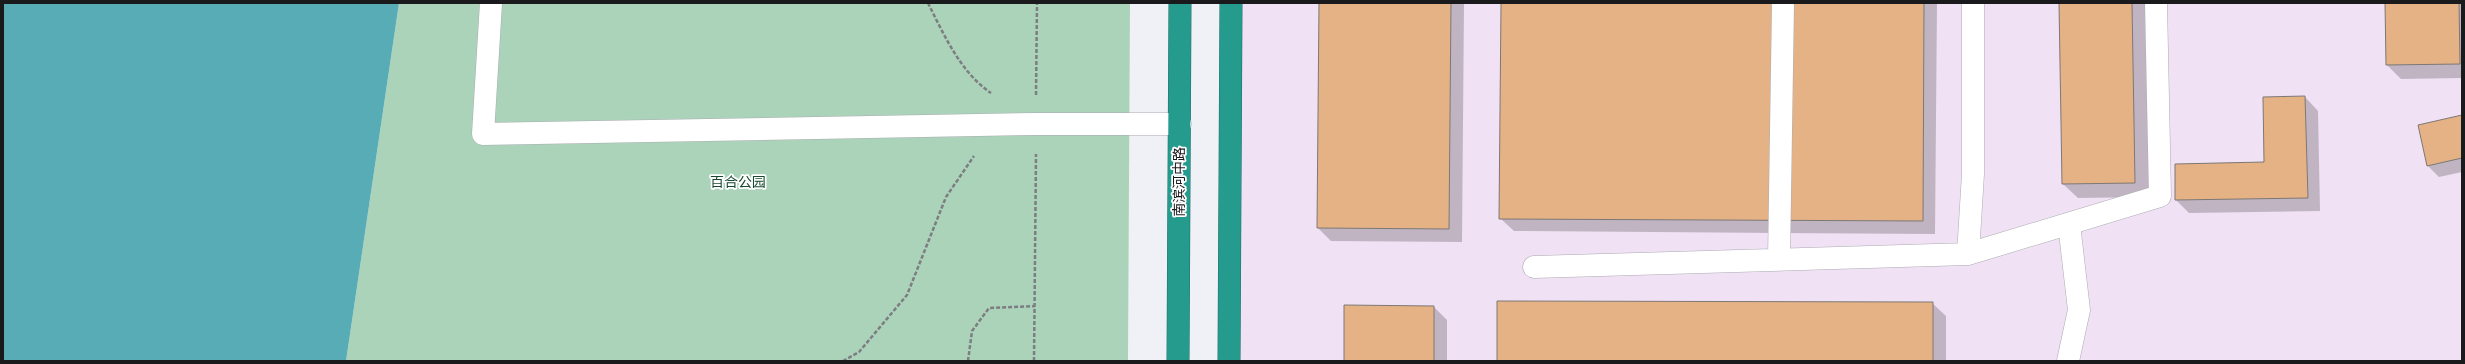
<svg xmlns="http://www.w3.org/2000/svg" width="2465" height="364" viewBox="0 0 2465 364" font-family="Arial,'Noto Sans SC',sans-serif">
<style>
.industrial{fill:#f0e1f4}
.green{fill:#aad3ba}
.water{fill:#57acb6}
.shadow{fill:#0003}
.building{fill:#e5b286;stroke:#7d7874}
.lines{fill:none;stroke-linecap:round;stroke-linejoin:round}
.minor-casing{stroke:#abacb2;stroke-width:23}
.highway-casing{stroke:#206e66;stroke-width:23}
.path{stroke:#7d7d82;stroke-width:2.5;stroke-dasharray:4 2;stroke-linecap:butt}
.minor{stroke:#fff;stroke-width:22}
.highway{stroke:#249b8d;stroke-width:22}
.labels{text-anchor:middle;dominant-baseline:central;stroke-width:3.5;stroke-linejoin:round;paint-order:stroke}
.park-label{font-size:14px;fill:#194a31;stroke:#fefefe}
.street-label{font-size:14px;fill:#1a1a1d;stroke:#fefefe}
</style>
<rect width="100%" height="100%" fill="#f0f0f7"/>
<!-- industrial -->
<path class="industrial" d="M1230,3H2462V361H1237Z"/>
<!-- green -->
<path class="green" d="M399,3H1130L1128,361H346Z"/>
<!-- water -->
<path class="water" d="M3,3H399L346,361H3Z"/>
<!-- shadow -->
<path class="shadow" d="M1320,3H1464L1462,242L1331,241L1318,228Z
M1502,3H1937L1935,234L1514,231L1500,218Z
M2060,3H2145L2149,197L2078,198L2063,184Z
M2386,3H2462V78L2401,79L2387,65Z
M2305,97L2318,111L2320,211L2189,213L2176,200L2265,163Z
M2462,116V172L2439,177L2428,166L2419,126Z
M1932,303L1946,316V361H1498Z
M1434,307L1447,320V361H1345Z"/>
<!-- building -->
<path class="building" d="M1319,3H1451L1449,229L1317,228Z
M1501,3H1924L1923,221L1499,219Z
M2059,3H2132L2135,183L2062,184Z
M2385,3H2459L2460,64L2386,65Z
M2305,96L2308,198L2175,200V164L2264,162L2263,97Z
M2462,115V158L2427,166L2418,125Z
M1497,301L1933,302V361H1497Z
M1344,305L1434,306V361H1344Z"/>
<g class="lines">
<!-- minor casing -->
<g class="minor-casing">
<path id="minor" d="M491,3L483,134L1036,124H1180
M1968,254L2160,196L2156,3
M1779,260L1783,3
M1534,267L1968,254L1973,174V3
M2068,361L2079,310L2069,224"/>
</g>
<!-- highway casing -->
<g class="highway-casing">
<path id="highway" d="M1178,361L1180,3
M1229,361L1231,3"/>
</g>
<!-- path -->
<path class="path" d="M928,3C944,35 961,73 991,93
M1036,95L1037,3
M843,361L859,352L907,295L946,197L974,156
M968,361L972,331L989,308L1035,306
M1034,361L1036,154"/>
<!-- minor -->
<use href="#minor" class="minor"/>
<!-- highway -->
<use href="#highway" class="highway"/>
</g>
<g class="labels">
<!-- park labels -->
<g class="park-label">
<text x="738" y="182">百合公园</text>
</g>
<!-- street labels -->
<g class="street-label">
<text transform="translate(1179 182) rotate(-90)">南滨河中路</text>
</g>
</g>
<!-- border -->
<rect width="2465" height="364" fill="none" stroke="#1a1a1d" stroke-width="8"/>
</svg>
